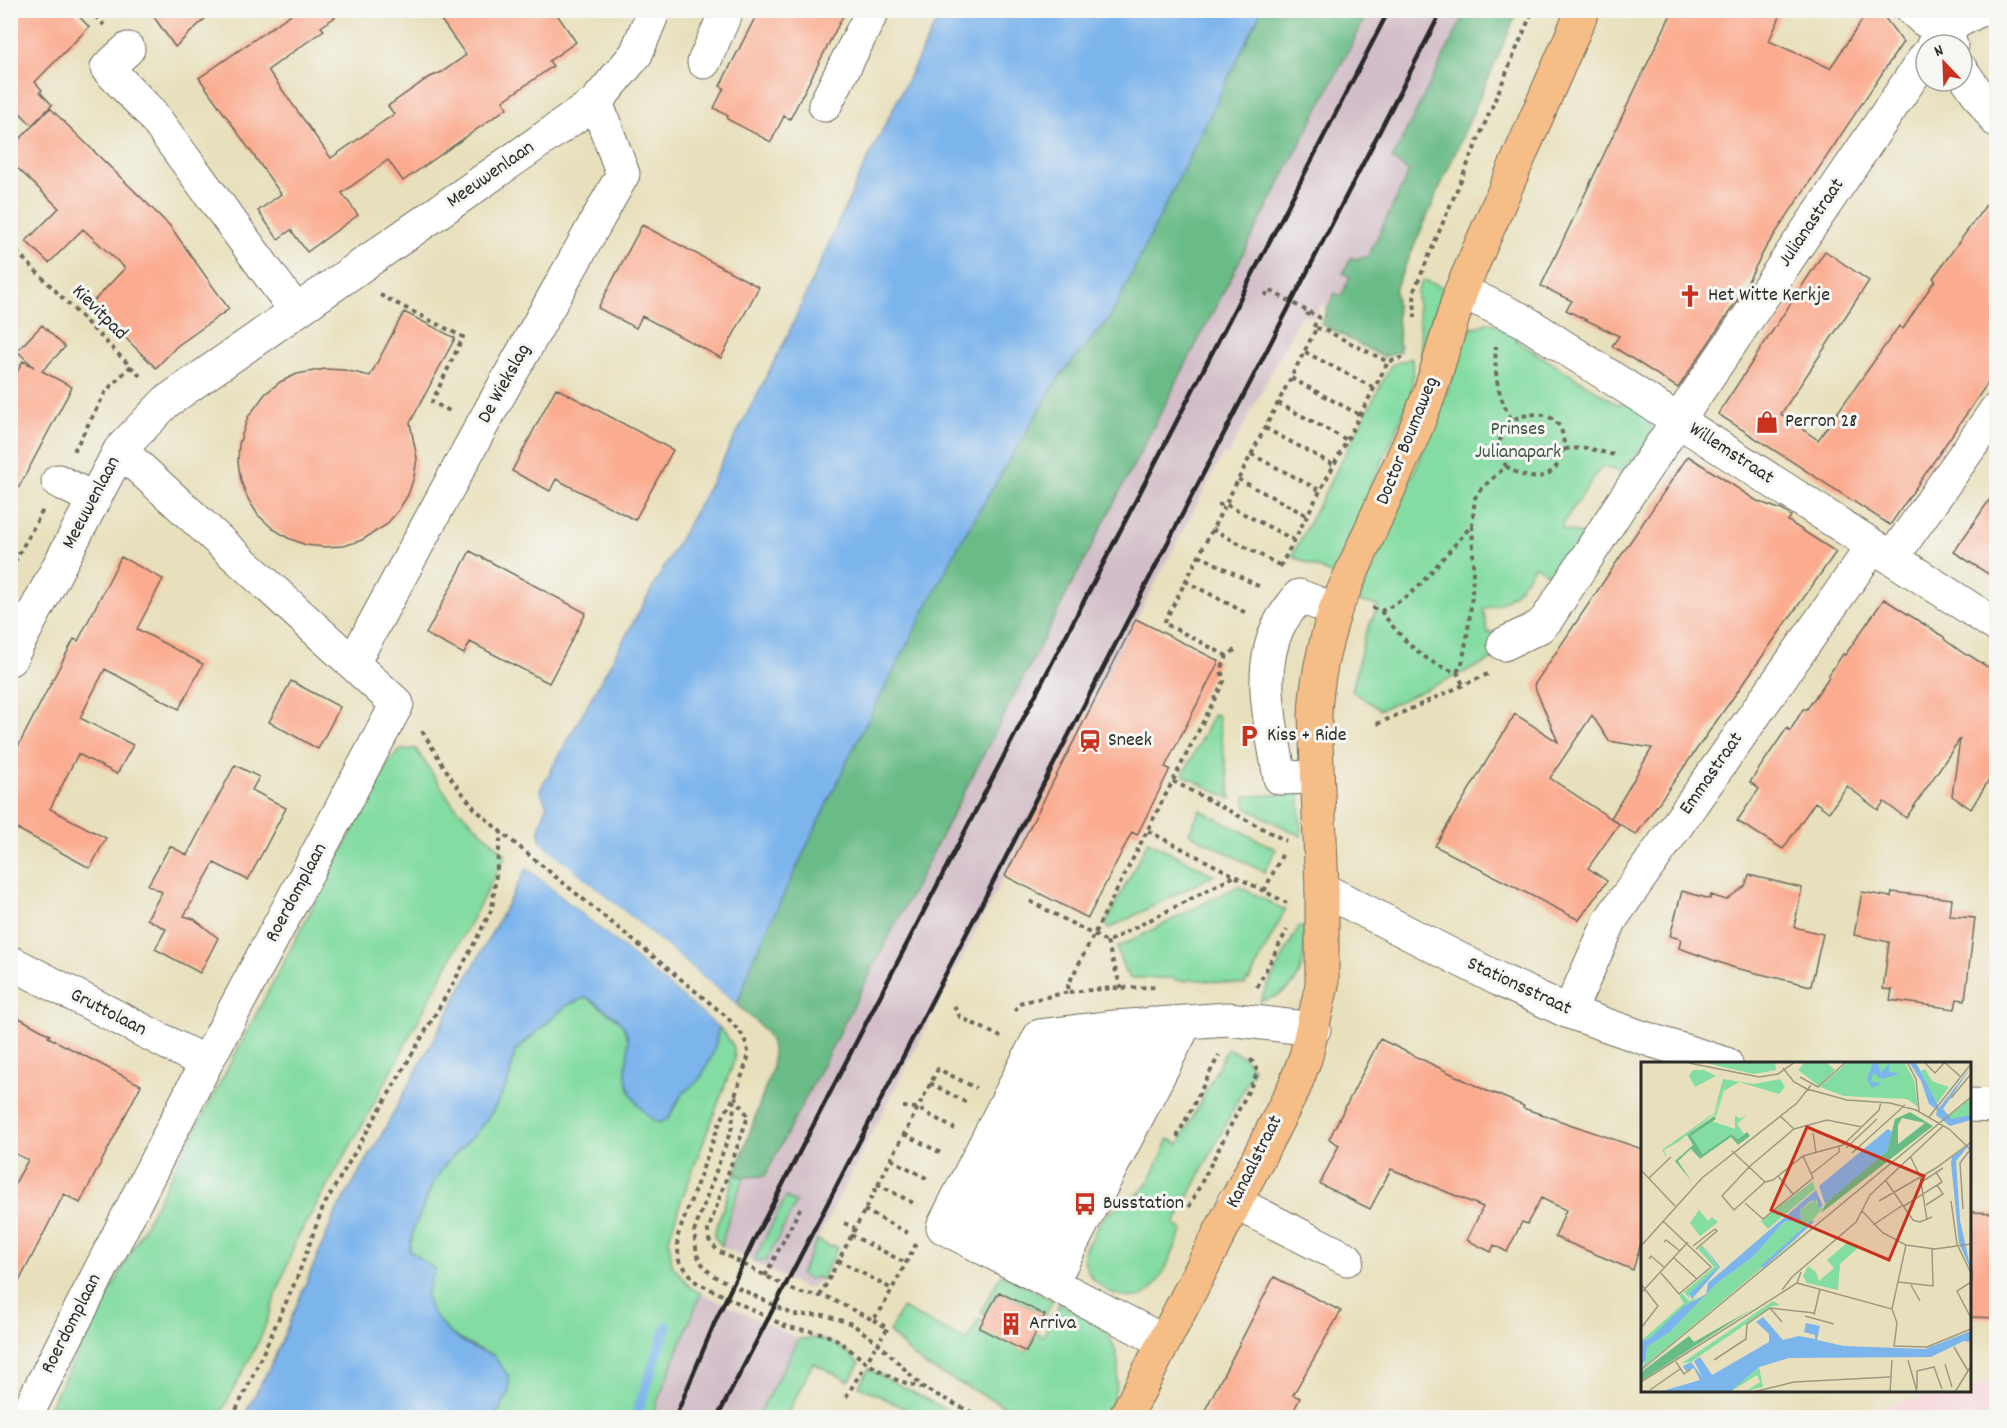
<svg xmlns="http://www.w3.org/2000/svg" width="2007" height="1428" viewBox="0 0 2007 1428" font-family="Dekko,sans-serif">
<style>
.built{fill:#f7cfd5}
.industrial{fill:#d2bdc8}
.green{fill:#83dca1;stroke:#578466;stroke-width:1.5}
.forest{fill:#6abc87;stroke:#4a7459;stroke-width:1.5}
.water{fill:#7cb4ec;stroke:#54708c;stroke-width:1.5}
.pier{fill:#e8e0bc}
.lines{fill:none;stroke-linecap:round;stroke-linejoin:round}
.stream{stroke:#7cb4ec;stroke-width:10}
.building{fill:#fbab8f}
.minor-casing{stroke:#6d6a5e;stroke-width:35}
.major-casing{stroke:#6d6a5e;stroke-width:35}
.path{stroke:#6d6a5e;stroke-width:4;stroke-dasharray:4.5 4.5;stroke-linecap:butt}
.minor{stroke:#fff;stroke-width:33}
.major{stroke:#f6be87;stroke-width:33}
.rail{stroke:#2b2b2b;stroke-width:4.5}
.labels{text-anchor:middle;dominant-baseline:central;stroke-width:6;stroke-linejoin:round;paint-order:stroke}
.street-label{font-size:20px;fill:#2b2b2b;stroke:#f6f6f2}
.poi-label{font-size:20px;fill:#2b2b2b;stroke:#f6f6f2;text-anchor:start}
.park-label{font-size:20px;fill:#415748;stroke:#f6f6f2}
.inset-river{fill:none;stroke:#7cb4ec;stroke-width:3}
.inset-road{fill:none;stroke:#9c9882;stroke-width:1.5}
.view{fill:#c8321e;fill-opacity:0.15;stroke:#c8321e;stroke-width:3}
.inset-edge{fill:none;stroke:#2b2b2b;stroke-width:3}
</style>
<rect width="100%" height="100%" fill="#f6f6f2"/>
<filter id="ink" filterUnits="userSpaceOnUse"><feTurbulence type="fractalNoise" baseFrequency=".0167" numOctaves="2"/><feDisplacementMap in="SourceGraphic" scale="12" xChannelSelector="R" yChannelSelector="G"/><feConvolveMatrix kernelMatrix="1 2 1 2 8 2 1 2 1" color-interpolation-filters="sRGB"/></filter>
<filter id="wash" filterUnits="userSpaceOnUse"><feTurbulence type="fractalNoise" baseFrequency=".008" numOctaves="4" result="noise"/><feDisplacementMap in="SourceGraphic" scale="24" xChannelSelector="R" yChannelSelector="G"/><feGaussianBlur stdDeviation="1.35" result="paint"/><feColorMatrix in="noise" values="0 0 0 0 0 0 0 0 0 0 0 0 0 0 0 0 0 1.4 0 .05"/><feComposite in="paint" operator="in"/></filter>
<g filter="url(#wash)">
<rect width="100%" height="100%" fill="#e8e0bc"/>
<!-- built -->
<path class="built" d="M1996,1381V1417H1832L1955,1391L1970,1390V1387Z"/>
<!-- industrial -->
<path class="industrial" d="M1369,11H1468L1393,159L1410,172L1368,257H1360L1358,261L1351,258V277L1341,296L1335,293L1328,308L1321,305L1315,317L1301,315L1228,455L1224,453L1136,619L817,1240L831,1247L835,1253L818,1282L811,1287L804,1288L722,1246L725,1225L736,1195L745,1177L766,1176Z
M701,1293L799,1339L757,1417L651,1418Z"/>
<!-- green -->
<path class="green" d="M1423,280L1444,288L1435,316L1427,356L1425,358L1422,355L1417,299V292Z
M1490,322L1518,335L1515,340L1619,405L1627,403L1648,416L1653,432L1625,473L1601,467L1563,523L1562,529L1584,535L1555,579L1535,565C1520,588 1512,603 1483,609L1488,633L1492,632L1498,657L1380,710L1352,691L1364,638L1378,606L1358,601L1442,408L1463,340L1472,328Z
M1412,358L1413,376L1410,398L1333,575L1292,556L1391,365Z
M1214,714L1218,716L1231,799L1183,775Z
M416,749L452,803L506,855L363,1124L296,1240L261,1337L219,1417H44L390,760L401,750Z
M1300,794L1301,836L1246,808L1245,796Z
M1200,810L1276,849L1264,872L1189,833Z
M1148,841L1214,875L1108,929L1106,923Z
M1238,886L1285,910L1249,981L1247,980L1245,985L1190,979L1189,981L1174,980L1173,978H1129L1127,973H1125L1117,948Z
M1299,926L1305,929C1305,966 1302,993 1260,1001Z
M586,997L621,1022L630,1043L626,1075L668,1119L682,1094L700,1079L714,1051L719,1027L733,1045L735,1059L680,1204L669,1239L672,1265L691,1288L701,1293L651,1417H496L509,1392L493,1355C469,1347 427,1325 426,1296C426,1288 432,1277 435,1269L409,1250L414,1228L432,1185L447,1162L475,1134L492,1112L508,1083L515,1052L566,1006Z
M1229,1049L1243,1056L1254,1069L1174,1225L1183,1230C1175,1246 1162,1283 1147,1293C1123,1309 1077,1279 1085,1249C1086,1245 1090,1241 1092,1237C1095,1231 1099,1222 1103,1218C1115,1206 1133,1202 1144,1188C1155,1174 1161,1155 1169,1139L1179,1144L1226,1051Z
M735,1174L745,1177C734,1199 726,1221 722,1246L715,1238L714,1233Z
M786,1197L796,1203L766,1261L754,1260Z
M817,1240L831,1247L833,1245L838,1247L821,1280L816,1277L809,1279L800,1275Z
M1001,1274L1053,1300L1045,1315L999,1292L987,1316L981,1312Z
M1060,1303C1072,1311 1089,1317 1100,1327C1128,1352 1119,1388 1106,1417H1026L926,1366L912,1355L889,1332L902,1308L967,1341L979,1318L1026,1352L1036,1333L1043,1336Z
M814,1338C834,1342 846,1349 859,1364L849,1381L813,1363L786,1417H757L799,1339Z
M869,1369L960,1417H922L859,1386Z"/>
<!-- forest -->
<path class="forest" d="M1467,10L1518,11L1395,289L1400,352L1383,357L1321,324L1335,293L1341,296L1350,277L1343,273L1351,257L1358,260L1360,257H1368L1409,172L1392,159Z
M1261,11H1369L765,1176L745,1177L735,1174L772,1069C777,1033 760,1026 737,1005L754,957L853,749L960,543L1059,377L1111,316Z"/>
<!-- water -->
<path class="water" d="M942,11H1261L1111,316L1059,377L960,543L853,749L754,957L737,1005L540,842V826L547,805L540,790L711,483L786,339L858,179Z
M527,868L719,1027L714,1051L700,1079L682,1094L668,1119L659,1123C643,1115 627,1094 626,1075C625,1056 635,1040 620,1022C612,1012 597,1004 586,997L566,1006L515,1051L508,1083L492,1112L475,1134L447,1162L432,1185L414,1228L409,1250L435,1269L426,1295L431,1311L448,1332L473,1348L493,1355L509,1377V1392L496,1417L243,1418L273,1361L336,1212L376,1145Z"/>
<!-- pier -->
<path class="pier" d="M537,839L737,1005L735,1007L538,844Z
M527,865L721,1025L719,1027L525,866Z"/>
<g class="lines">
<!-- stream -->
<path class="stream" d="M635,1418L667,1326"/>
</g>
<g id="blocks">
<!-- building -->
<path class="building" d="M20,10H73L89,27L35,82L42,90L40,92L52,105L32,125L20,113L10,123V20Z
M149,10H214L175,47Z
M297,10H345L321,27L324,30L268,70L331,158L394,114L388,106L428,78L442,72L466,55L434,10H554L576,42L549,61L553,66L503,101L507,108L403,181L388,160L342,193L358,215L307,252L291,230L278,239L258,211L281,194L199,78Z
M759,10H846L790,119L784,116L771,142L727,119L728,116L714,108L724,88L720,86Z
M1673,10H1783L1769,41L1830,68L1869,10H1879L1903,42L1765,249L1740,296L1678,388L1612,346L1619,336L1566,310L1572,301L1541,286Z
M50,108L170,226L229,309L177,346L156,368L91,304L125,268L83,229L49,263L26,241L59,208L10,161V149Z
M1996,191V371L1890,525L1718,414L1825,251L1869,281L1781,414L1818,440L1899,326L1903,329L1935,280L1933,278Z
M642,225L759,287L721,358L642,316L636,328L598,308Z
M404,312L455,338L410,423L417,458L414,477L408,495L398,511L386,525L362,540L344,546L324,547L306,545L288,538L272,528L258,515L248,499L241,481L238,462L239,444L248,417L265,394L280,382L297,374L325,369L344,370L370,376Z
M42,325L65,347L42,371L72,387L10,504V385L23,361L34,367L17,351Z
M556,388L673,450L635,520L556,479L550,491L512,471Z
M1688,456L1757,501L1782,510L1791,516L1788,521L1836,552L1636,835L1611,818L1652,748L1609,741L1592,715L1550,778L1619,824L1588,868L1607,881L1579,920L1435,846L1515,714L1558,742L1534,685Z
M1996,490V579L1954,552Z
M470,551L586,613L549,683L470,642L464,654L426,634Z
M121,557L163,579L137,629L203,664L179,709L105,669L80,718L133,745L117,774L78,754L50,809L106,838L90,868L10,825V762L74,639L78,641Z
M1884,599L1944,637L1945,640L1966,655H1969L1986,666L1996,669V768L1971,809L1952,796L1960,739L1906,818L1884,802L1878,810L1847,786L1829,812L1815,802L1783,849L1737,821L1759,789L1750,782L1787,728L1790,731L1803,709H1807L1829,677L1828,676L1843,654L1845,655Z
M1136,619L1219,661L1165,767L1170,769L1137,835L1132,832L1088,918L1005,876Z
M291,681L340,707L318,749L269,722Z
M235,765L259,777L252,790L286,808L248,880L214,863L184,916L194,919L218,938L200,973L155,949L166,929L147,919L162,892L148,885L170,846L187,855Z
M1749,875L1802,888L1794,927L1823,934L1811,986L1735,968L1679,948L1681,939L1670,936L1682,891L1710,899L1711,895L1726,900L1745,886Z
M1862,892L1891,897L1892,892L1952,899L1950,916L1975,918L1965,1000L1957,999L1955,1009L1890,1000L1892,990L1883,989L1889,942L1854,935Z
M10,1013L50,1035L48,1037L141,1085L80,1203L64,1194L10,1299V1192L28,1160L10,1151Z
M1380,1039L1493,1094L1494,1093L1524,1106L1523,1108L1642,1149V1239L1633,1270L1555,1237L1566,1210L1541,1198L1527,1224L1522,1222L1507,1252L1494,1245L1491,1252L1467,1240L1483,1207L1391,1169L1370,1209L1320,1184L1339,1145L1329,1139Z
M1970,1212L1996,1213V1318L1970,1317L1972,1272H1970Z
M1274,1277L1341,1311L1293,1395L1300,1398L1290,1418H1201Z
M999,1292L1045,1315L1026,1352L979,1328Z"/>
</g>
</g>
<g filter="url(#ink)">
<use href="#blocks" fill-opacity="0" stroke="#6d6a5e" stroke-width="1.5"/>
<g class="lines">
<!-- minor casing -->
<g class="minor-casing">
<path id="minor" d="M1913,10L1924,20L1944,29L1951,45
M1933,45L1944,29L1979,10
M128,49L107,68L151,113L296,311
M704,62L727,10
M1962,71L1996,120
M825,105L873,10
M1461,291L1522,320L1996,625
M58,481L94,499
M1892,558L1996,410
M1504,644L1539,627L1547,619L1620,506L1926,56
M10,659L120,450L166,402L596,102L636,54L654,10
M353,663L481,427L623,174L596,102
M1317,777L1280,778C1272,728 1256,675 1278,627C1283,616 1292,606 1299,596L1335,610
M1322,889L1502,981L1569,1012L1644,1038L1726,1064
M10,962L206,1063
M1569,1012L1611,919L1873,546
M1970,1105L1996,1106
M1234,1202L1347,1259
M971,1240L1078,1031
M998,1254L1115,1027
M1025,1268L1151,1024
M1052,1282L1186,1022
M1163,1341L943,1227L1040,1036L1115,1027L1228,1019L1314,1029
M25,1418L206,1063L397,704L120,450"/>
</g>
<!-- major casing -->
<g class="major-casing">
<path id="major" d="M1125,1418L1294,1088L1306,1056L1322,985V889L1315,716C1316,679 1325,645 1335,610L1416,428L1430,392L1461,291L1583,10"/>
</g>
<!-- path -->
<path class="path" d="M89,10L104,25
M10,245L143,379
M380,295L463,337L432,402L452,412
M1265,296L1269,290L1309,312L1307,316
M1309,312L1319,317L1313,328L1323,329L1388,362
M1415,318L1414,291L1533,10
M1305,352L1374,388
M1291,378L1360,415
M1278,403L1347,440
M1265,428L1334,465
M1565,449L1587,448L1614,455
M74,451L106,391L131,366
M1251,454L1321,491
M1506,466C1573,515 1590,386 1512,420
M1238,479L1308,516
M1218,505L1225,504L1294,540
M1212,529L1281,566
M1199,555L1262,588
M1280,567L1388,362L1405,357
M10,570L43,510
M1185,581L1248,614
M1372,608L1381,611L1390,607L1406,597L1417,588L1472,525L1475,498L1481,489L1506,466C1496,450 1498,432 1512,420C1497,396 1494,373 1496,346
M1381,611C1399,636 1425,665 1457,672L1463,685
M1227,656L1164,623L1316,329
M1457,672L1462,663C1472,614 1475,575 1472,525
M1377,724L1488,674
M422,731L453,781L475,809L501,832L727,1017L744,1037L749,1055L735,1096L732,1127L694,1232L697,1255L704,1267L714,1276L794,1315H824L852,1324L878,1343L925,1389
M1173,781L1286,841
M1148,831L1287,903
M1264,891L1284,851
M1030,901L1107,942L1235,876
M1107,942L1121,988
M1257,987L1287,930
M1069,992L1113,988L1158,987
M954,1006L960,1017L1001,1037
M1015,1011L1019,1003L1069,992L1068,985L1224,681L1221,670L1227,656L1235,650
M930,1083L969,1104
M735,1096L748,1116L708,1231L709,1240L718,1251L793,1290L801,1293L827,1297L873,1320L882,1308L916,1244
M733,1099L720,1122L677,1238L679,1261L696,1282L787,1327L821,1333L836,1339L867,1363L894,1379L925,1389L983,1418
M903,1107L917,1108L955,1129
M904,1134L943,1154
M1177,1137L1219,1055
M891,1159L928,1179
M877,1184L917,1205
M1189,1207L1258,1072L1249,1056
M864,1210L910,1234
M844,1223L855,1228
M851,1235L906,1263
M838,1260L892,1289
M765,1276L802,1205
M820,1296L938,1069L976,1088
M873,1320L888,1328L881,1338
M869,1358L875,1347
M846,1397L864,1367
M232,1418L248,1386L297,1278L323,1207L454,982L492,909L501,832"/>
<!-- minor -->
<use href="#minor" class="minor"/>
<!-- major -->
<use href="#major" class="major"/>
<!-- rail -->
<path class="rail" d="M675,1418L714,1324L754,1240L1389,10
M717,1418L1442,10"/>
</g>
</g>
<!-- icons -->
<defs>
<g id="church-bare" transform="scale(1.8)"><path d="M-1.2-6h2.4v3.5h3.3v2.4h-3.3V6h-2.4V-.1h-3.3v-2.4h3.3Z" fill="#c8321e" stroke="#f6f6f2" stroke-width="2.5" paint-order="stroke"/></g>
<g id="shop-bare" transform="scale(1.8)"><path d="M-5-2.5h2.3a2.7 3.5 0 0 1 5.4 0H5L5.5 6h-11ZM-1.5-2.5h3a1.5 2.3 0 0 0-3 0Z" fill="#c8321e" stroke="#f6f6f2" stroke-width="2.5" paint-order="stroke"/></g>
<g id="parking-bare" transform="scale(1.8)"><path d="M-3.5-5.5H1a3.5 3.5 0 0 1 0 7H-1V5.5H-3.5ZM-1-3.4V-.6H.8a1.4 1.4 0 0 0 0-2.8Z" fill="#c8321e" stroke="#f6f6f2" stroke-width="2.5" paint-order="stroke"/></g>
<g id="station-bare" transform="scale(1.8)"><path d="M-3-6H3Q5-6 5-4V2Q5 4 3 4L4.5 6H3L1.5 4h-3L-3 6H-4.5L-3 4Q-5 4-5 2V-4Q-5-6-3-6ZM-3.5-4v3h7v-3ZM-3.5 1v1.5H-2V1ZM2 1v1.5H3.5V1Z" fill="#c8321e" stroke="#f6f6f2" stroke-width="2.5" paint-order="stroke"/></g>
<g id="bus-bare" transform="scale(1.8)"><path d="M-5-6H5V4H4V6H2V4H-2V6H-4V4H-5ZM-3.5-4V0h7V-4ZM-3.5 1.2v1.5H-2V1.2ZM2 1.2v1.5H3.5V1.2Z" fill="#c8321e" stroke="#f6f6f2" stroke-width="2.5" paint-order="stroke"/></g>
<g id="building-bare" transform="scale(1.8)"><path d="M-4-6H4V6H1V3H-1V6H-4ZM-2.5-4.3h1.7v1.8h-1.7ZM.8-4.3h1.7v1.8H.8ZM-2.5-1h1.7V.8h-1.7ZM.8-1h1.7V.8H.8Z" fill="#c8321e" stroke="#f6f6f2" stroke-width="2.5" paint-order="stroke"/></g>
</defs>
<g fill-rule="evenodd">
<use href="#church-bare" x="1690" y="296"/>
<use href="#shop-bare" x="1767" y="422"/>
<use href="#parking-bare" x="1249" y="736"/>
<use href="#station-bare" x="1090" y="741"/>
<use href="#bus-bare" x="1085" y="1204"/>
<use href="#building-bare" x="1011" y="1324"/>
</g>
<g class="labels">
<!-- street labels -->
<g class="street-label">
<text transform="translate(491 175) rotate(-35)">Meeuwenlaan</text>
<text transform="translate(1812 223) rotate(-56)">Julianastraat</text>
<text transform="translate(99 313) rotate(45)">Kievitpad</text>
<text transform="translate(505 384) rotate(-61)">De Wiekslag</text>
<text transform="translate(1408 441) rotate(-68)">Doctor Boumaweg</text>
<text transform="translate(1731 454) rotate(33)">Willemstraat</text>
<text transform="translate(92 503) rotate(-62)">Meeuwenlaan</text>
<text transform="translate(1712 774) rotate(-55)">Emmastraat</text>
<text transform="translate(297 893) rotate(-62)">Roerdomplaan</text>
<text transform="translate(1519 987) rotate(25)">Stationsstraat</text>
<text transform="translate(108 1013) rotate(27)">Gruttolaan</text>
<text transform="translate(1255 1162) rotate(-63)">Kanaalstraat</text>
<text transform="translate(72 1324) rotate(-63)">Roerdomplaan</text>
</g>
<!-- poi labels -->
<g class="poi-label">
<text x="1708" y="296">Het Witte Kerkje</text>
<text x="1785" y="422">Perron 28</text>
<text x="1267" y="736">Kiss + Ride</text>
<text x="1108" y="741">Sneek</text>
<text x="1103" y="1204">Busstation</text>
<text x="1029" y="1324">Arriva</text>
</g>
<!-- park labels -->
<g class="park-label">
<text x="1518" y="430">Prinses<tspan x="1518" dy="23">Julianapark</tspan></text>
</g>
</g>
<!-- overview -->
<g transform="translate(1641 1062)">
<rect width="330" height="330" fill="#e8e0bc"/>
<path d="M60,0H134L135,8L113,12ZM164,0H185L194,8L178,24L157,8ZM207,0H263L273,18L277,45L266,37L203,34L179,25ZM284,7L291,19L308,25L294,44L280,9ZM52,8H63L75,14L54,25L48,14ZM82,17L113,22L139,17L144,25L138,32L98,20L83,29L75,54H73L86,20L73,52L37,80L23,88L27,97L21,88L73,51ZM330,36V53L314,58L307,55ZM107,52L96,62L103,72L97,77L90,72L63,92L49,75L71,59L94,67V53L99,57ZM172,119L174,127L135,160L127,167L120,159ZM175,137L177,147L183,145L153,179L0,307L5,298L6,285L29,270L75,222L113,194L139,164L146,159L160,160L159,148ZM58,148L67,159L71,155L77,160L59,174L49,161ZM207,180L218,185L199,202L197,228L166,221L162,214L167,204L175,210L178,219L193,206L186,198ZM61,183L77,205L48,233L49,237L43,230L73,205L57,187ZM41,231L48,239L57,235L8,277L0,279L43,241L38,234ZM132,239L139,243L131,244L50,300L41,301ZM118,305L122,325L105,329L119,320L116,313L89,330Z" fill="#83dca1"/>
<path d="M269,50L292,64L180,151L186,139L246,89L254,57ZM261,56L284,61L257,82V63ZM73,54L75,57L50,74L62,92L90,72L97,77L106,70L109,74L97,83L90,75L59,97L50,87L37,99L51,120L34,99L52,83L46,73ZM111,247L0,319V310L48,274L53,280Z" fill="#6abc87" fill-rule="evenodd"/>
<path d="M232,0H236L240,11L250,0L247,9L258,12L241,17L232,11L230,20L241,21L231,26L226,17ZM268,0H274L278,6L298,46L330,5L302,47L311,57L330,53V58L309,64L295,53L296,48L288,42L280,19ZM247,67L251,70L246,89L184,142L178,124ZM330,81L315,99L319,158L330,208L318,181L310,101L311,95ZM175,128L182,144L177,147L176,138L170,139L159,148L160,160L145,159L139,164L113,194L75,222L29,270L6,285L5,298L0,303V279L8,277L42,245L65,232L67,221ZM63,184L79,205L51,237L48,232L77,205ZM122,255L142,278L158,274L174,277V273L163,270L165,261L179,264L176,278L203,284L284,287L330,269V275L328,280L323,279L290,295L148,296L118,305L89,330H18L59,318L53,306L45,309L42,304L50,300L62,316L53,299L59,295L71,313L128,280V272L115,260Z" fill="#7cb4ec"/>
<path class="inset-river" d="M121,205L172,159"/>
<path class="inset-road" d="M266,0L275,17L278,49M283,0L294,11L304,0M303,0L320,15M48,1L118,15L137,12L154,0M142,6L153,20L166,27L206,38L249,41L275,48L308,67L330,88M159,15L177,25L205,0M310,36L330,12M139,54L153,67M288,55L330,2M221,65L186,58L153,67L108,105L81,134L93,148L124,120L132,118L162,94L202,83L238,48L240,40M172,71L175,90M205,86L236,57M91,89L124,120M211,91L264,43M269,94L279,114L286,158M0,108L34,144M170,112L198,90V85M137,114L152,132M8,116L30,95M245,119L272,158L279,160L291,155M279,121L302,106M238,139L295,106L330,80M310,139L316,182L330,211M104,141L122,157L172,116L162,94M285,143L302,132L296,123M263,144L301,120L295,110M322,147L319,101L329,88M221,149L242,171L265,183L294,187L330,182M232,163L262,143M23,180L25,178L39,189M0,184L61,116L156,41L170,23M52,184L74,167M55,187L76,169L74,167M33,196L56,217M8,197L10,194L24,206M20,211L38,232L70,205L22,159M257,220L292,224L291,187M156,221L251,247L256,261L253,284L286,285L330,267M0,222L17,244L0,266M270,223L279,239M141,228L151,215L215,160L229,133L302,64M0,231L47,180M129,246L141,260M251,247L265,183M173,253L179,227M164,254L193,262M329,254L316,229L330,220M313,285L327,309M73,298L105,277L106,262L129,246L174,251M267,298L276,330M35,300L43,312L50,307M304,302L311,325M0,308L330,35M0,320L156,221L160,210M276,327V309L293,305L301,327M9,328L39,307M112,330L153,320L249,315M249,330L251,298M314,330L330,304"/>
<path class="view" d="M166,65L283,114L248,198L130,148Z"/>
<rect width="330" height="330" class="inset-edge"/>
</g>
<!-- margin -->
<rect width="2007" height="1428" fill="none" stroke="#f6f6f2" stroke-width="36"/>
<!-- north arrow -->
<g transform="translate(1944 63) rotate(337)"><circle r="28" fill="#f6f6f2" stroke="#a5a5a2" stroke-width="1.5"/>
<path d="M0-4.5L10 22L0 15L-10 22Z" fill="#c8321e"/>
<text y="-9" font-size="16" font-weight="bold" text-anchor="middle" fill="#2b2b2b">N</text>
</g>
</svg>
